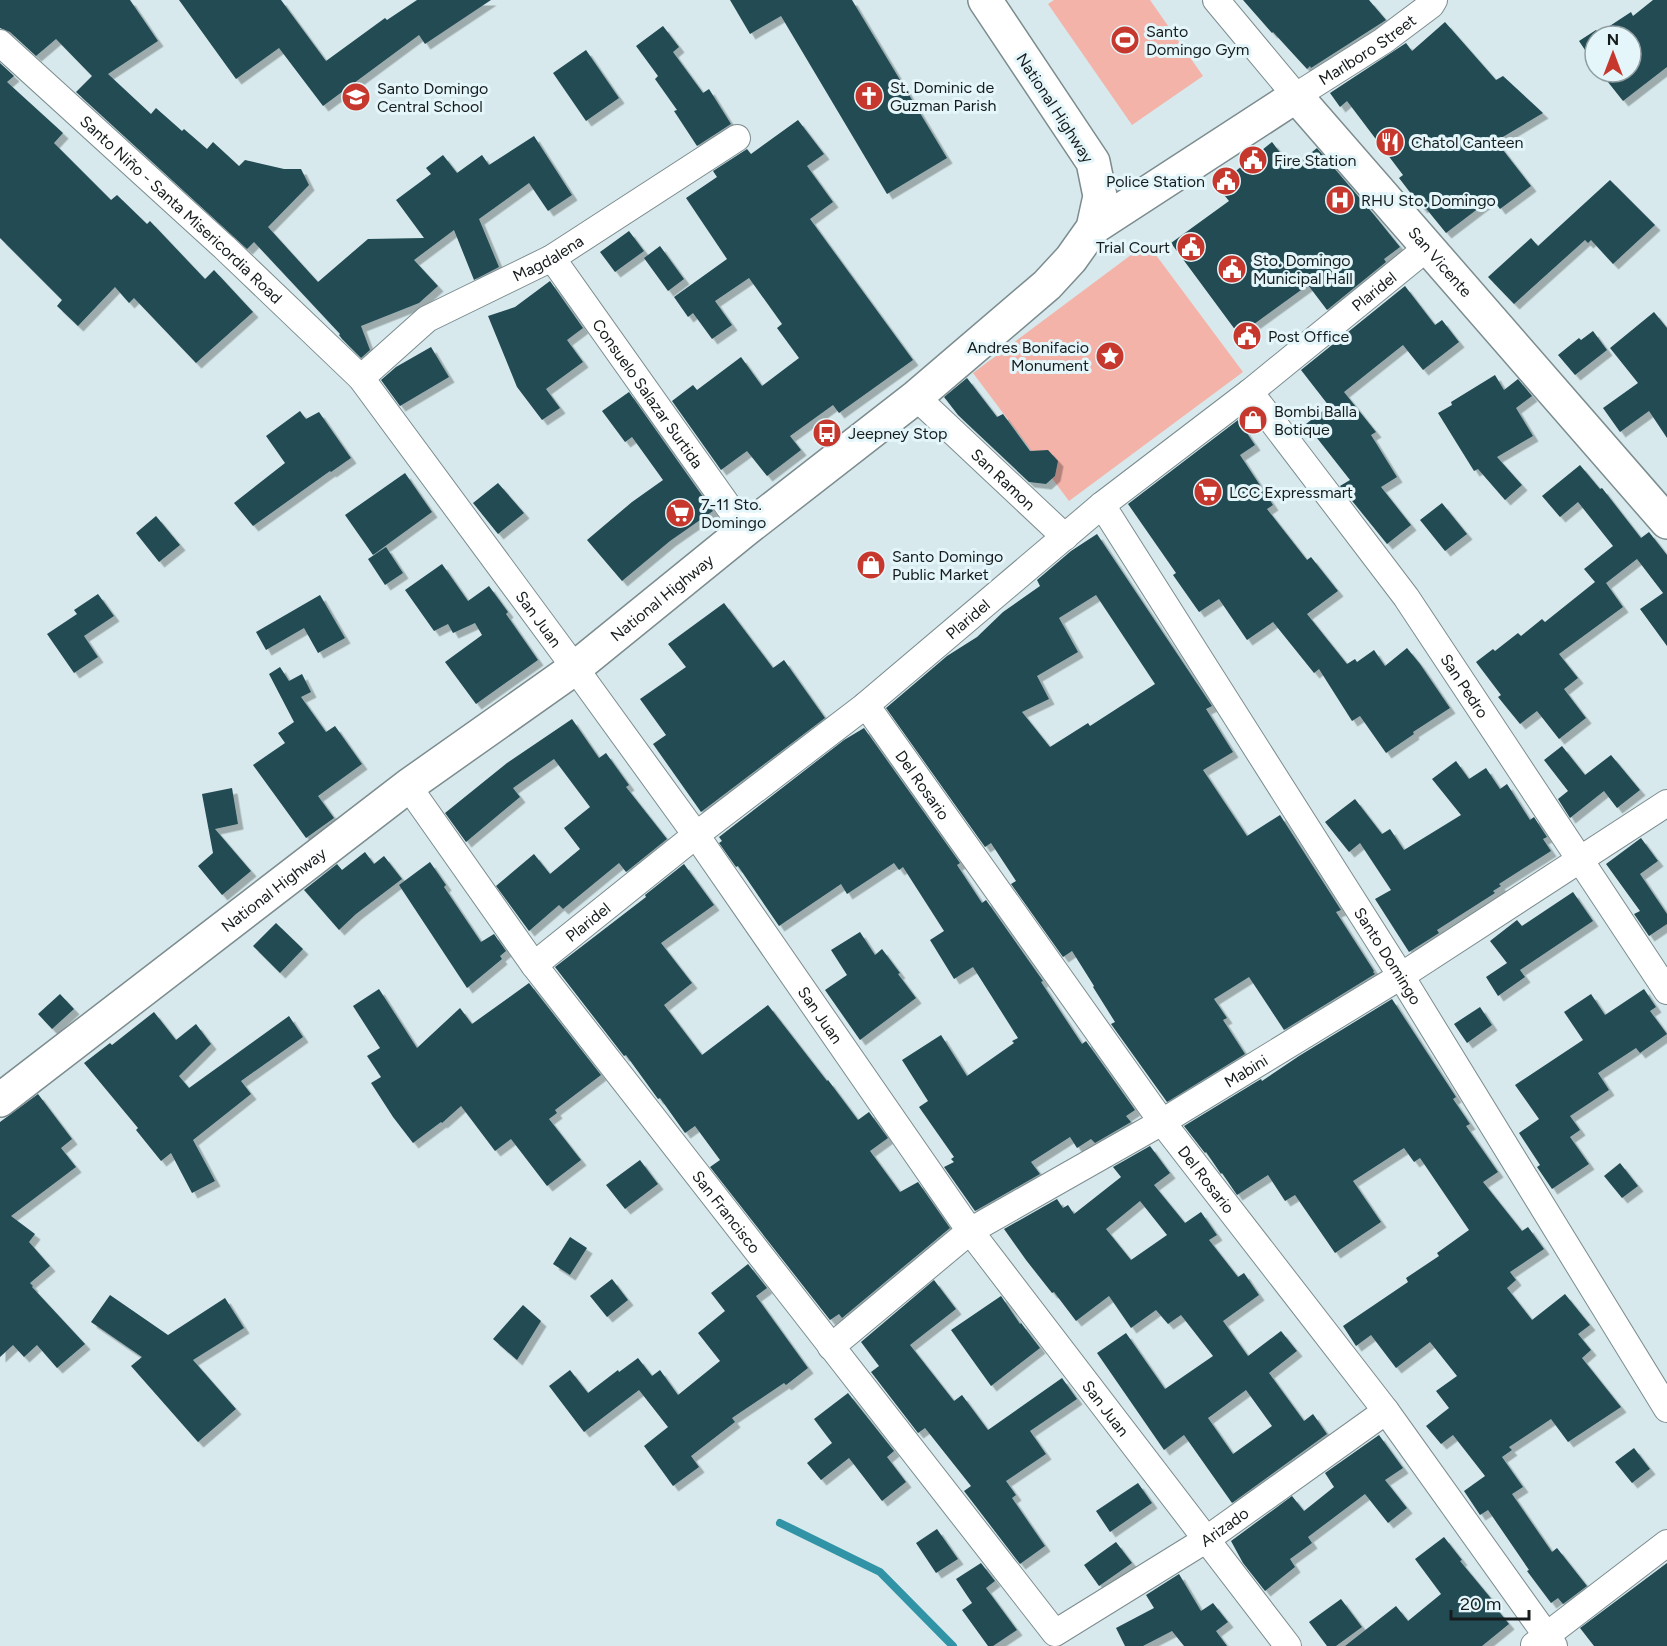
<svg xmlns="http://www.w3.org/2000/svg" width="1667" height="1646" viewBox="0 0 1667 1646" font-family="Figtree,sans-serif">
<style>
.green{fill:#f3b3a9}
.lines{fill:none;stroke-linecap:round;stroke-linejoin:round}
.stream{stroke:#3194a6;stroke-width:8}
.building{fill:#224b53;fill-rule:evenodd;filter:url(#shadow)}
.minor-casing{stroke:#7c8c8f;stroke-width:28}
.major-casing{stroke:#7c8c8f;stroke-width:36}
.minor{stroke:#fff;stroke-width:26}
.major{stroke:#fff;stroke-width:33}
.labels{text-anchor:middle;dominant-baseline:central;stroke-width:6;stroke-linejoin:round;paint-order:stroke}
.poi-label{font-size:16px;fill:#161c1e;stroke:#e4f6fa;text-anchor:start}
.street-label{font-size:16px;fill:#161c1e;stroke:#e4f6fa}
</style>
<defs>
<filter id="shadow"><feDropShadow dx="5.5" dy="5.5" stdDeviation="0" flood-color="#0004"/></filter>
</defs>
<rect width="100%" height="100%" fill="#d7e9ec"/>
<!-- green -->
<path class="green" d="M1054,0H1150L1203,76L1132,125L1048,4Z
M1147,243L1243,372L1069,501L973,373Z"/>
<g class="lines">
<!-- stream -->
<path class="stream" d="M780,1523L880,1572L953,1646"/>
</g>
<!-- building -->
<path class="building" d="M0,0H130L158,41L108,74L151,114L156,108L182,131L184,129L207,149L213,142L239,166L245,160L284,169H301L309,185L268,227L318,282L368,239L424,238L396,200L431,174L426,168L443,155L457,173L482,155L489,165L534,136L572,195L548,211L529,183L479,219L499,267L474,280L454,230L414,260L438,286L419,303L361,326L370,350L361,358L342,339L339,335L340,334L254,242L247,249L76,92L92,76L56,39L36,56L10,32L0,28Z
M179,0H281L326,61L385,18L387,20L417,0H491L425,44L419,35L323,106L279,48L236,79Z
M730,0H852L947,158L887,194L781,16L750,34Z
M1243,0H1369L1386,20L1311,68L1310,66L1307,69L1273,32L1272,33Z
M1653,0H1667V67L1623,101L1600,72H1631V36H1595V65L1579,41L1596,30L1599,33L1631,12L1633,16Z
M1445,22L1496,80L1503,76L1543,113L1496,141L1531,186L1500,209L1492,198L1446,233L1424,206L1422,208L1399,178L1403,175L1347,101L1340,107L1330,93L1406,43L1412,51Z
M663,26L679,47L673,52L703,93L709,89L731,124L697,146L674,111L677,110L655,79L658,76L636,46Z
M586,50L619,98L586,121L553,73Z
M0,63L14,76L7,82L63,133L54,143L111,200L117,195L147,224L150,221L205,279L214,270L253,312L196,363L134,298L129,303L115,287L78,326L57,306L62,300L0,238Z
M798,120L824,154L807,166L833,202L810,219L913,360L839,413L833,405L790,436L801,450L767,476L747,451L721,470L672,401L693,385L697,390L741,357L762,386L799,358L777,328L782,324L749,278L715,301L732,325L712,339L693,313L688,317L674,297L727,259L686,198L717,177L713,171L747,149L751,154Z
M1272,142L1292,168L1317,148L1375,216L1400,247L1384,259L1386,262L1327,310L1308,285L1239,335L1171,243L1229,201L1217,186Z
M1610,180L1655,225L1613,264L1591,240L1588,243L1585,240L1514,304L1488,277L1531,238L1538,246Z
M629,231L644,251L615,272L600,252Z
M660,246L684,279L668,291L644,258Z
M550,281L583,328L567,340L583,362L546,389L560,408L542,420L517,387L488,316L515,307Z
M1405,286L1435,325L1442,320L1459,342L1423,370L1403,345L1344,392L1376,432L1371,435L1397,477L1381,487L1411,525L1387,544L1340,486L1350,480L1306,424L1329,406L1301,370Z
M1654,312L1667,328V438L1649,411L1620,432L1603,408L1638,383L1610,348Z
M1593,331L1607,350L1575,375L1558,355L1579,338L1581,340Z
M431,347L449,377L400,406L381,380L396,367Z
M1495,375L1504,390L1518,379L1532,396L1516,408L1533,436L1497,457L1522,485L1505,500L1478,469L1474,471L1438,413L1452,405L1451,402Z
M967,378L997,417L1003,414L1030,451L1048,450L1058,461L1055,476L1046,484L1029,482L958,415L944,397Z
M629,392L713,511L670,541L622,581L587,540L632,502L663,480L632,437L625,442L602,411Z
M300,411L306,419L319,412L351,458L331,472L330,471L253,526L234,503L285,463L266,436Z
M1238,420L1255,445L1240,455L1273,505L1267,509L1307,560L1311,557L1338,591L1307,614L1347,664L1355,659L1357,662L1374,650L1385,666L1407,648L1420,664L1450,708L1413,732L1414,734L1386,753L1360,716L1352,721L1319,669L1314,673L1273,622L1247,640L1219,599L1199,612L1173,575L1176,573L1128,504Z
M1580,465L1600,489L1602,488L1641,538L1649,532L1667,555V646L1640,609L1663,593L1637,559L1606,583L1623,607L1559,654L1578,678L1564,689L1586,718L1559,739L1537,711L1520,724L1498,697L1501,695L1476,662L1493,649L1495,651L1518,633L1521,636L1542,619L1545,622L1595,582L1584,569L1613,546L1578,502L1560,517L1542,496Z
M405,473L432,512L373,555L345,515Z
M498,483L524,513L498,534L473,503Z
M1442,503L1467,534L1445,551L1420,520Z
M156,516L180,545L159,562L136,533Z
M1097,534L1212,706L1206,709L1233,752L1203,770L1247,836L1280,815L1341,910L1336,912L1374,971L1373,972L1375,974L1284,1030L1249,977L1214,999L1227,1018L1223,1020L1245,1054L1167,1102L1111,1024L1115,1022L1093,987L1094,986L1072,951L1063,957L1011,884L1016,881L991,843L985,847L886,708L947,656L977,637L1003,612L1040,586L1037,580L1071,551ZM1096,595L1155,684L1090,726L1088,723L1050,747L1022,712L1049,699L1037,676L1078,652L1059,618Z
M386,547L403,573L385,585L368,559Z
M442,564L468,601L489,586L508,612L506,614L538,660L476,704L445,662L482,635L475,623L453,633L448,624L434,631L405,590Z
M98,594L114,616L84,636L98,657L74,673L47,634L77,614L74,610Z
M320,595L345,638L318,653L304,628L266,650L256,632Z
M724,603L773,668L784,660L825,718L701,812L653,744L666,735L640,699L686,667L668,644Z
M280,667L289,681L302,674L311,692L301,697L326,732L335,726L362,764L318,796L334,818L306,838L253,765L285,743L278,733L294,722L269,674Z
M572,719L599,758L606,753L629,785L626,787L667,839L626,872L619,863L563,909L559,905L529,931L496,886L534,854L550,874L580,849L564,828L590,807L554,759L513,788L520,797L466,842L445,813L507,763Z
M864,728L960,863L957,865L982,903L986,900L1043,981L1041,982L1082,1044L1086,1041L1135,1110L1126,1116L1131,1122L1095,1143L1091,1139L1077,1148L1070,1137L1031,1162L1040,1174L975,1211L944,1167L954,1162L951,1159L954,1157L919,1107L928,1101L902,1060L941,1035L967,1076L1014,1043L1012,1041L1018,1038L973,967L954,979L930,940L944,931L903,867L899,870L894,863L847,894L841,884L779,926L738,866L736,867L719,843L722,841L719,837L844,740Z
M1562,746L1585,775L1611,755L1640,790L1617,808L1604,791L1570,818L1558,799L1568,791L1544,760Z
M1456,761L1469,779L1486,768L1500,789L1507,784L1530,820L1534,817L1547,837L1543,839L1551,851L1499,884L1501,886L1493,891L1495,893L1437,930L1439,933L1409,952L1375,899L1391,890L1360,843L1349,852L1325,822L1355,799L1382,834L1390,829L1404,850L1461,815L1432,779Z
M232,788L238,824L215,829L251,871L222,895L198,866L213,853L202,794Z
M1641,838L1658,861L1640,874L1667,914V924L1649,936L1634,914L1640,911L1606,864Z
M365,852L374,864L384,856L402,879L356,914L339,930L304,890L337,864L342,870Z
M430,862L446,885L444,887L481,942L494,934L506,951L500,956L502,959L467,988L399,885Z
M684,864L714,905L661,943L692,983L664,1005L702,1055L768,1005L827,1081L828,1080L858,1120L869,1112L888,1138L870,1151L900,1192L918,1182L950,1228L842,1318L839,1314L830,1320L710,1167L720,1160L695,1126L685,1133L660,1098L658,1099L626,1055L624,1056L555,967L646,897L645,895Z
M1573,892L1593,921L1520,970L1525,977L1498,996L1486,977L1507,963L1490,941L1517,920L1522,926Z
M276,923L303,949L280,973L253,946Z
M860,932L875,955L882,949L900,973L898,974L916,998L860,1040L825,990L847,975L831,950Z
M529,983L601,1075L555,1110L557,1113L549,1119L581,1160L547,1186L511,1139L495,1151L461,1106L442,1123L441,1122L413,1143L393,1117L371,1083L381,1077L367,1056L380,1048L353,1006L379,989L417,1048L460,1008L472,1024Z
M1644,989L1656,1007L1650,1011L1667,1034L1640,1053L1636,1048L1598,1073L1609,1090L1570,1116L1580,1130L1570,1137L1589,1164L1552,1189L1537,1167L1540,1165L1519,1133L1539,1119L1515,1085L1583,1040L1564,1012L1591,994L1605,1015Z
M60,994L74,1009L52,1029L38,1014Z
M1392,999L1456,1097L1453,1099L1470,1124L1466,1126L1498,1172L1483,1182L1522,1231L1528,1227L1544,1249L1510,1272L1516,1280L1507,1288L1532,1320L1565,1294L1590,1325L1578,1334L1591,1350L1582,1358L1621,1407L1568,1442L1551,1419L1509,1447L1512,1450L1502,1457L1523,1487L1512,1494L1552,1552L1557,1548L1587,1586L1563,1604L1558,1598L1551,1603L1527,1571L1529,1570L1488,1510L1480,1515L1464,1491L1485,1476L1453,1435L1441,1444L1426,1426L1449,1408L1436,1391L1457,1376L1430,1342L1396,1368L1371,1335L1356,1346L1343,1326L1408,1282L1406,1278L1439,1256L1437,1253L1469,1230L1420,1158L1414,1162L1404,1148L1353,1181L1381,1222L1335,1253L1295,1195L1285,1201L1268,1175L1237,1195L1222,1173L1221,1174L1206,1152L1205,1153L1184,1126L1261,1079L1262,1081L1299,1056Z
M1480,1007L1492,1025L1467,1043L1454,1024Z
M154,1012L176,1040L196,1024L211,1044L179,1076L189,1088L289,1016L303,1037L241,1081L251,1094L193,1140L215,1181L192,1193L171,1153L161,1161L136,1130L138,1128L84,1063L110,1043L112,1045Z
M38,1094L72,1139L61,1148L76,1167L11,1216L35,1234L29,1242L50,1266L30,1283L33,1286L32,1287L85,1344L57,1368L37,1345L24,1357L13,1345L0,1357V1122Z
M1150,1146L1170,1173L1154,1185L1185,1223L1201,1212L1217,1235L1209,1240L1238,1277L1244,1273L1259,1295L1223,1321L1248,1356L1281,1331L1297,1351L1269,1373L1304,1421L1313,1414L1327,1434L1232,1503L1184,1435L1164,1450L1097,1353L1126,1333L1165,1389L1213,1356L1181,1315L1168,1324L1156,1310L1131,1328L1109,1296L1076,1321L1054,1292L1052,1293L1026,1260L1004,1229L1057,1199L1063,1208L1068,1205L1074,1214L1121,1177L1113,1167ZM1140,1201L1167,1235L1131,1260L1106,1229ZM1246,1390L1272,1426L1233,1454L1208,1418Z
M640,1160L658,1184L625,1209L606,1185Z
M1620,1163L1638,1186L1622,1198L1604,1176Z
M570,1237L587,1248L570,1275L553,1264Z
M748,1264L767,1288L756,1296L808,1368L786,1385L784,1383L732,1418L735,1422L691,1456L699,1467L673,1486L644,1446L668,1427L639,1390L584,1432L549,1386L570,1370L588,1393L618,1370L619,1372L638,1358L652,1376L660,1370L678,1395L720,1361L698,1333L725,1311L711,1293Z
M612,1279L628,1300L607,1317L590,1296Z
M934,1280L956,1309L910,1345L954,1401L962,1395L988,1430L1062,1378L1077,1399L1030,1431L1046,1454L1006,1481L1016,1495L1012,1498L1045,1546L1020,1564L964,1491L971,1486L925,1428L918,1433L871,1372L879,1366L861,1342Z
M110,1295L168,1335L225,1298L244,1328L193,1360L236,1409L198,1442L131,1366L142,1357L91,1322Z
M1001,1296L1020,1324L1021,1323L1040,1348L991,1386L951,1330Z
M523,1305L541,1321L517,1360L493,1339Z
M848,1393L894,1451L887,1457L906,1482L882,1501L849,1458L821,1480L807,1463L832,1443L814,1419Z
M1379,1435L1403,1468L1385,1480L1407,1508L1388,1523L1365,1494L1308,1537L1312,1543L1290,1559L1295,1567L1265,1591L1243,1563L1231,1541L1292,1496L1304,1511L1334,1487L1325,1473Z
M1634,1448L1650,1469L1632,1483L1615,1462Z
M1138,1483L1152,1503L1110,1532L1096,1511Z
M937,1529L958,1559L936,1573L916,1543Z
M1444,1537L1462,1560L1460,1561L1494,1602L1492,1603L1509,1624L1482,1646H1345L1396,1606L1408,1621L1441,1594L1415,1559Z
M1116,1542L1132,1563L1099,1586L1084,1565Z
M981,1563L995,1581L986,1588L1017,1630L993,1646H988L962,1610L972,1603L956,1579Z
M1667,1563V1646H1594L1580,1628Z
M1179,1574L1201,1611L1213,1603L1228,1622L1216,1631L1227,1646H1184L1172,1631L1143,1646H1125L1116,1628L1154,1608L1146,1595Z
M1341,1599L1362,1627L1336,1646H1327L1309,1622Z"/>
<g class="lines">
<!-- minor casing -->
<g class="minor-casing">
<g id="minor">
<path id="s1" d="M1216,0L1296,96L1383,41L1431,5L1434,0"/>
<path id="s2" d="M0,43L224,247L361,378L575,668L696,835L970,1231L1288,1646"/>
<path id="s3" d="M552,258L745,530"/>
<path id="s4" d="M361,378L427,319L552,258L737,138"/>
<path id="s5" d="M1250,392L1406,597L1667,991"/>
<path id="s6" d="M916,397L1065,537"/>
<path id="s7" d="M1102,505L1401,976L1667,1409"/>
<path id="s8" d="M866,705L1162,1122L1386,1411L1554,1646"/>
<path id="s9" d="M408,786L534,965L1055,1633L1207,1539L1386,1411"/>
<path id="s10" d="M534,965L696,835L866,705L1102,505L1250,392L1427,248"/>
<path id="s11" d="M831,1347L970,1231L1162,1122L1401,976L1667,803"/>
<path d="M1534,1645L1667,1543"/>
</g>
</g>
<!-- major casing -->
<g class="major-casing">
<g id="major">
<path id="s12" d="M1093,228L1296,96L1667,522"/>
<path id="s13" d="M0,1100L408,786L575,668L745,530L916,397L1047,285L1071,259L1093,228L1100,196L1093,162L985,0"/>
</g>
</g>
<!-- minor -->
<use href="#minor" class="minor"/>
<!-- major -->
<use href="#major" class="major"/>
</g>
<!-- icons -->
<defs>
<g id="stadium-disc" transform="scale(1.5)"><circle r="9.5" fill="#c6382d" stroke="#e4f6fa"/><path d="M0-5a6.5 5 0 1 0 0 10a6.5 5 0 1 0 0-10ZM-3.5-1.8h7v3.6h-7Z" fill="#fff"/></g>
<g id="church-disc" transform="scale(1.5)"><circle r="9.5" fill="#c6382d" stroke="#e4f6fa"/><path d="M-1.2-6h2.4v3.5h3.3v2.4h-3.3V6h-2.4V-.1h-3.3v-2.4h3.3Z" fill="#fff"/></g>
<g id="school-disc" transform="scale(1.5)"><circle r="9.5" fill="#c6382d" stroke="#e4f6fa"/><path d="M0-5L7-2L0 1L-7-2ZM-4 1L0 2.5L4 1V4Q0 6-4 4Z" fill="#fff"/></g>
<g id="restaurant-disc" transform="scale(1.5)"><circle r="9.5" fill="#c6382d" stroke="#e4f6fa"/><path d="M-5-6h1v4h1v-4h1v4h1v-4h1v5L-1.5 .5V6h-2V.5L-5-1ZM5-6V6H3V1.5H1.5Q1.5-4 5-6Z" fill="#fff"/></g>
<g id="civic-disc" transform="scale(1.5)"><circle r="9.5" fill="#c6382d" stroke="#e4f6fa"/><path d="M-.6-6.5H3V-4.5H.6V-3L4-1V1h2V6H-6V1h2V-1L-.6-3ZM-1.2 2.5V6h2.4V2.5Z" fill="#fff"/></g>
<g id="hospital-disc" transform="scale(1.5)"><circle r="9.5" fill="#c6382d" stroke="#e4f6fa"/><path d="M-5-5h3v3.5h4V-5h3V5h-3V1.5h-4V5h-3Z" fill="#fff"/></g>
<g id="sight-disc" transform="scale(1.5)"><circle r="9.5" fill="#c6382d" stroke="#e4f6fa"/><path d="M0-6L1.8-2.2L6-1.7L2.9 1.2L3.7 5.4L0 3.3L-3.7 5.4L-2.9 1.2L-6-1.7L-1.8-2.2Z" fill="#fff"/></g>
<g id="shop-disc" transform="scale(1.5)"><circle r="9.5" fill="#c6382d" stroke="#e4f6fa"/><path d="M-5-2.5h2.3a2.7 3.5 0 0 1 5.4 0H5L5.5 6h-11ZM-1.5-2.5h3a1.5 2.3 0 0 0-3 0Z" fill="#fff"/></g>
<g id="bus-disc" transform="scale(1.5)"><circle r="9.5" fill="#c6382d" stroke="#e4f6fa"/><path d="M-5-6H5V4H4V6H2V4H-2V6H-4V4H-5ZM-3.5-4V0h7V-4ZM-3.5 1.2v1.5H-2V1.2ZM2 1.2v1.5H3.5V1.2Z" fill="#fff"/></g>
<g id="supermarket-disc" transform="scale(1.5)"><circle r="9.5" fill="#c6382d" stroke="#e4f6fa"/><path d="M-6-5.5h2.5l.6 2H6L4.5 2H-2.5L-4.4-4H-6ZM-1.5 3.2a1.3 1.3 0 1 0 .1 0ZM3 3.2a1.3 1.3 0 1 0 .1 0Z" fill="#fff"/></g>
</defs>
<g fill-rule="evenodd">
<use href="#stadium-disc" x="1125" y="40"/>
<use href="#church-disc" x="869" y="96"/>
<use href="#school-disc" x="356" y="97"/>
<use href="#restaurant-disc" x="1390" y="142"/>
<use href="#civic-disc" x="1253" y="160"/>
<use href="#civic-disc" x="1226" y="181"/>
<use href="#hospital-disc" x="1340" y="200"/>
<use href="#civic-disc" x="1191" y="247"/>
<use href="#civic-disc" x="1232" y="269"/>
<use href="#civic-disc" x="1247" y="336"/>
<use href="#sight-disc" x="1110" y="356"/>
<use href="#shop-disc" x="1253" y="420"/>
<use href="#bus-disc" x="827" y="433"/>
<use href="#supermarket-disc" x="1208" y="492"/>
<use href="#supermarket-disc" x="680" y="513"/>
<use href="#shop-disc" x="871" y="565"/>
</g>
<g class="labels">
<!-- poi labels -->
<g class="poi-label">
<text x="1146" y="31">Santo<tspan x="1146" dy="18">Domingo Gym</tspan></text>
<text x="890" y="87">St. Dominic de<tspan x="890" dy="18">Guzman Parish</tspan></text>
<text x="377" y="88">Santo Domingo<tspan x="377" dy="18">Central School</tspan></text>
<text x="1411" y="142">Chatol Canteen</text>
<text x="1274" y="160">Fire Station</text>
<text x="1205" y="181" text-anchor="end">Police Station</text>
<text x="1361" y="200">RHU Sto. Domingo</text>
<text x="1170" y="247" text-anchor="end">Trial Court</text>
<text x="1253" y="260">Sto. Domingo<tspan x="1253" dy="18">Municipal Hall</tspan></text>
<text x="1268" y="336">Post Office</text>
<text x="1089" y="347" text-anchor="end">Andres Bonifacio<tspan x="1089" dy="18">Monument</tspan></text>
<text x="1274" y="411">Bombi Balla<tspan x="1274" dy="18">Botique</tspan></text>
<text x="848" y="433">Jeepney Stop</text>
<text x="1229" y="492">LCC Expressmart</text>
<text x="701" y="504">7-11 Sto.<tspan x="701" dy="18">Domingo</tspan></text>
<text x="892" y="556">Santo Domingo<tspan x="892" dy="18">Public Market</tspan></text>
</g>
<!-- street labels -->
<g class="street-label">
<text stroke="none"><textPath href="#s1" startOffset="210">Marlboro Street</textPath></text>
<text transform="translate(1055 108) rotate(57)">National Highway</text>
<text stroke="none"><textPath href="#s2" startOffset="246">Santo Niño - Santa Misericordia Road</textPath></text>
<text stroke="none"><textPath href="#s4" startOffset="224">Magdalena</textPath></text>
<text stroke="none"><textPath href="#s12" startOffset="462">San Vicente</textPath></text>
<text stroke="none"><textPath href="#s10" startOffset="1077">Plaridel</textPath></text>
<text stroke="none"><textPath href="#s3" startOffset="166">Consuelo Salazar Surtida</textPath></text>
<text stroke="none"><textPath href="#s6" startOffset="120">San Ramon</textPath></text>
<text stroke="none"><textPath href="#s13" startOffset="831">National Highway</textPath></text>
<text stroke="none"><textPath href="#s2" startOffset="792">San Juan</textPath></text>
<text stroke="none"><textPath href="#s10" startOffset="555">Plaridel</textPath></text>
<text stroke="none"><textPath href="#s5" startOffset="364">San Pedro</textPath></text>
<text stroke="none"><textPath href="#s8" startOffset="98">Del Rosario</textPath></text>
<text stroke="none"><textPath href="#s13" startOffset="345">National Highway</textPath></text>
<text stroke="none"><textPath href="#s10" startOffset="69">Plaridel</textPath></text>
<text stroke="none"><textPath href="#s7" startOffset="534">Santo Domingo</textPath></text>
<text stroke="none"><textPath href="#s2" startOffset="1278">San Juan</textPath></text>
<text stroke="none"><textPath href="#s11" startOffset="500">Mabini</textPath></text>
<text stroke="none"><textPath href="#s8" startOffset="584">Del Rosario</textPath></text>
<text stroke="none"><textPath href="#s9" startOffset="532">San Francisco</textPath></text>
<text stroke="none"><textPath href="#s2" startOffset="1764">San Juan</textPath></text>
<text stroke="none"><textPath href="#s9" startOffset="1266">Arizado</textPath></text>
</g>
</g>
<!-- north arrow -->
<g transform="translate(1613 54)"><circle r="28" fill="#e4f6fa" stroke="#929fa2" stroke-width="1.5"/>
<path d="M0-4.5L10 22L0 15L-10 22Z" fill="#c6382d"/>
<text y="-9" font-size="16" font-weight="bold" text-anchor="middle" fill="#161c1e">N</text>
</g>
<!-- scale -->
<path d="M1451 1610v9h78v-9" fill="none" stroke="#161c1e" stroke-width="3"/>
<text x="1460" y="1610" font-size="18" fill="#161c1e" stroke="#e4f6fa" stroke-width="4.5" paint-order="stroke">20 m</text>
</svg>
